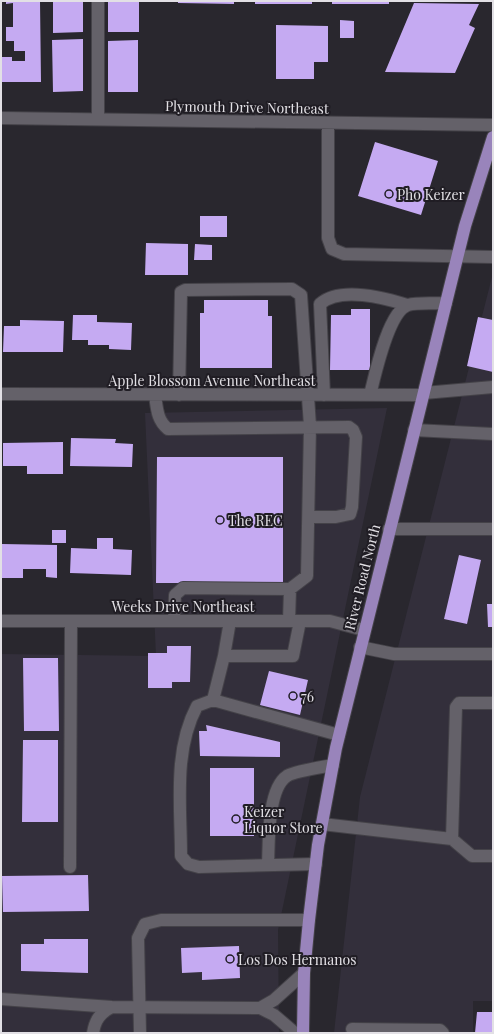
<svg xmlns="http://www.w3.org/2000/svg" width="494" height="1034" viewBox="0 0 494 1034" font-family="'Playfair Display',serif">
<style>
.built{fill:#332f3b}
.building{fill:#c5aaf2}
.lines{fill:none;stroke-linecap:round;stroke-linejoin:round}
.minor-casing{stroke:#444248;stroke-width:14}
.major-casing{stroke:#444248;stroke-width:14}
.minor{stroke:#646169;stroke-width:12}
.major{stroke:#9984bb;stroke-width:12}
.poi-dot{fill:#c3a7f2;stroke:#201d24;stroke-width:1.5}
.labels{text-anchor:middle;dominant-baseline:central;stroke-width:4;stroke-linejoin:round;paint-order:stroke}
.street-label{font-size:14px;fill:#e2e0e5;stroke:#201d24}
.poi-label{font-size:14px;fill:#e2e0e5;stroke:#201d24;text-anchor:start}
</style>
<rect width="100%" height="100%" fill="#29272e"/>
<!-- built -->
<path class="built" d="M493,273V1001H473V1033H334L360,797Z
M387,408L278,930L279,1033H1V654L156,656L145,413Z"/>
<!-- building -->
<path class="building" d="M6,1H40L41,82H1V57H12V61H25V51H14V41H6V27H13V3L6,4Z
M53,1H83V32L53,33Z
M108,1H139V32H108Z
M178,1H234V4L178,3Z
M255,1H312V4H255Z
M332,1H389V4H332Z
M414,3L479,4L469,25L475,28L455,73L385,72Z
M340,20L354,21V38H340Z
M276,25L328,26V62H314V79H276Z
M83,39V91L53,92L52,40Z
M138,40V92H108V41Z
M375,142L438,161L421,215L358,196Z
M200,216H227V237H200Z
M146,243L188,244V275H145Z
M195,244L212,245V260H194Z
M204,300H268V316H272V368H200V313H204Z
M351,309H370V370H330L331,315H351Z
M73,315H97V322L132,323L131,350L109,349V345H88V340H72Z
M478,317L493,320V372L467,366Z
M20,320L64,321L63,352H3L4,326H20Z
M71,438L116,439L115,443L133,444L132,467L70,466Z
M63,442V474H27V466H3V443Z
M157,457H283V583H156Z
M52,530H66V543H52Z
M97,538H113V549L132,550L131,575L70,573L71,548L97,549Z
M2,544L57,545V578L46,577V569H23V578H1Z
M459,555L481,560L467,624L444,619Z
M487,604H493V627H488Z
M167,646H191L190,682H172V688H148V653H167Z
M23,658H58L59,731H24Z
M269,671L308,680L300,715L260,705Z
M206,725L280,742V757L200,756L199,731H207Z
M23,740H58V822H22Z
M210,768H254V836H210Z
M88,875L89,911L3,912L2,876Z
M44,939H88V973L21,971V944H44Z
M239,946L240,978L202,980V972L182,973L181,948Z
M477,1012H493V1033H475Z"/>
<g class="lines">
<!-- minor casing -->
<g class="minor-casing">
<path id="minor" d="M1,118L493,125
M98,119V1
M328,123V238L332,249L344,254L493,257
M424,393L493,387
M1,394L423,395
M155,395C157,409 157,420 168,429L349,427L353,430L356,437L352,507L350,514L336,517H309
M179,395L181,292L185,290L292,289L301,295L310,426L307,576L290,589L289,621
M324,395L320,304C340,286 385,298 407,305
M370,395C375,375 388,312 408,305C419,302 434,304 446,303
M414,430L493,434
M389,529H493
M1,621H330L364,630
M174,621L175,595L183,588L290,589
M300,621L293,656H224L213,700L339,735
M360,647L394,654H493
M224,656L230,621
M213,700L197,706C173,751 181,806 181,856L188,864L199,867L316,864
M322,824L452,839L456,707L459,703H493
M452,839L472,856H493
M268,865C269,844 267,789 287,776C294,771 323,767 333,765
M70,867L71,621
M1,999L112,1007L260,1008L274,1015L295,1033
M260,1008L274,1000L304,973
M352,1029L440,1030L443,1033
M93,1033C95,1020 100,1013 112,1007
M140,1033L138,938L145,924L161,920H309"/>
</g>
<!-- major casing -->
<g class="major-casing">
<path id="major" d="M303,1033L304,973L309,920L318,845L336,748L465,226L493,137"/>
</g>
<!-- minor -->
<use href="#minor" class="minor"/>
<!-- major -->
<use href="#major" class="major"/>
</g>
<!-- markers -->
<g class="poi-dot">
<circle cx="389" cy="194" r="4"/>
<circle cx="220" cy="520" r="4"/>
<circle cx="293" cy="696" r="4"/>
<circle cx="236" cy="819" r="4"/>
<circle cx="230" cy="959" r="4"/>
</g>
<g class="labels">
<!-- street labels -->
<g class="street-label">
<text transform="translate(247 107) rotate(1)">Plymouth Drive Northeast</text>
<text x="212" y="380">Apple Blossom Avenue Northeast</text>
<text transform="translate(362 577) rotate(-76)">River Road North</text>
<text x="183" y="606">Weeks Drive Northeast</text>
</g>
<!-- poi labels -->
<g class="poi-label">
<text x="397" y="194">Pho Keizer</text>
<text x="228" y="520">The REC</text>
<text x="301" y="696">76</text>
<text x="244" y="811">Keizer<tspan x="244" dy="16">Liquor Store</tspan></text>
<text x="238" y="959">Los Dos Hermanos</text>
</g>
</g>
<!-- border -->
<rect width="494" height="1034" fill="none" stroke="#e2e0e5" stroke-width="4"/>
</svg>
